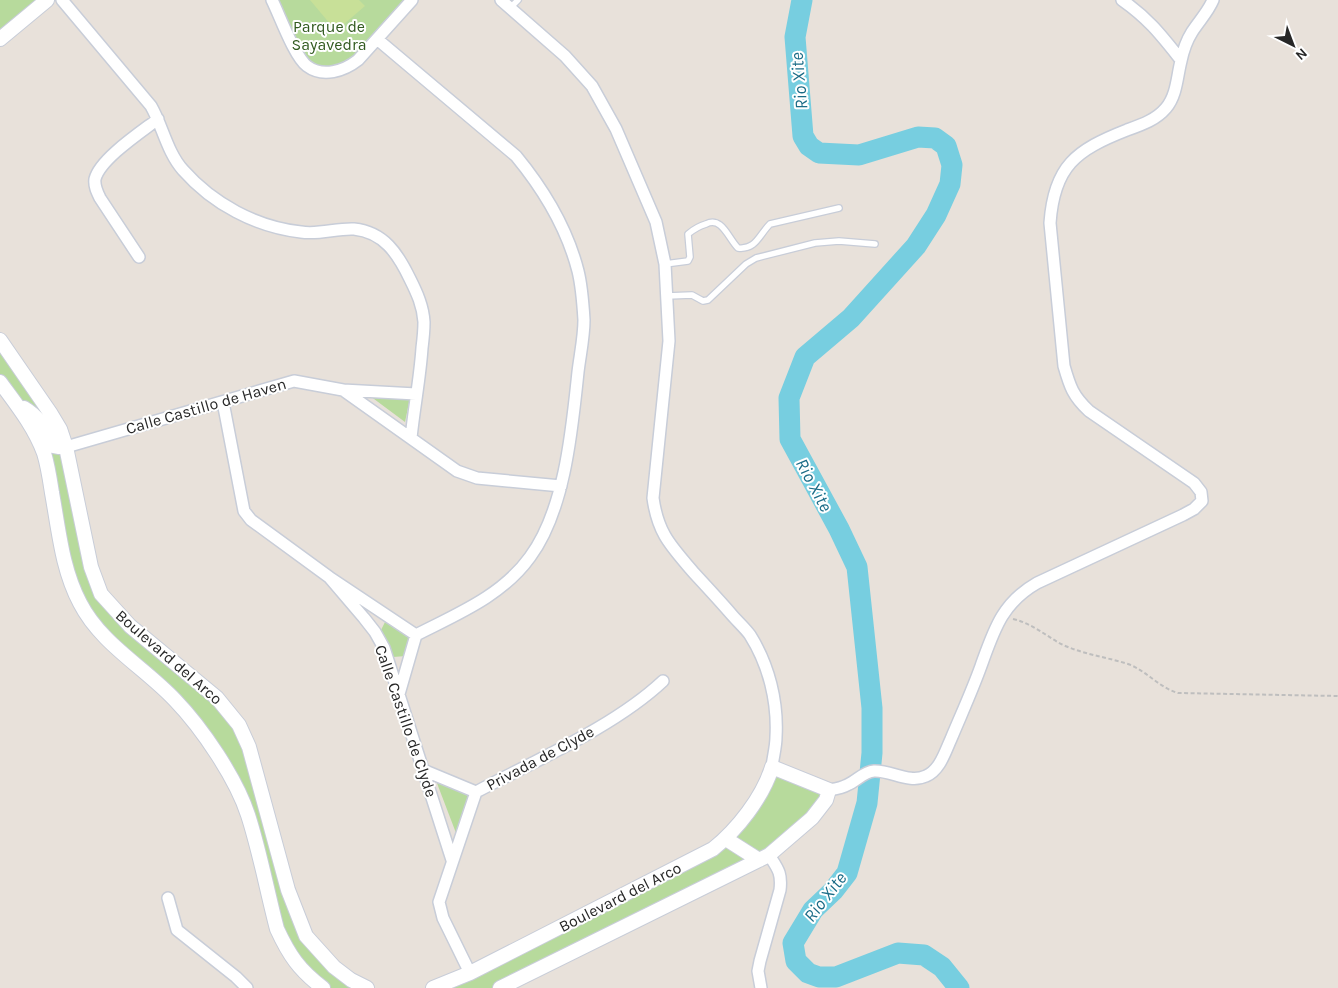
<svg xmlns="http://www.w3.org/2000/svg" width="1338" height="988" viewBox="0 0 1338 988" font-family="Karla,sans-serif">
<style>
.green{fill:#b7da9c}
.pitch{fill:#c8e098}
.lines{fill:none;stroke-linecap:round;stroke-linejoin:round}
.river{stroke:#77cee0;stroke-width:21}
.service-casing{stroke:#c8cdd8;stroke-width:8}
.minor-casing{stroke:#c8cdd8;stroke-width:14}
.tertiary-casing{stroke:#c8cdd8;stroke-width:16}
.path{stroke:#bebebe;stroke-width:2;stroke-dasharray:4 2.5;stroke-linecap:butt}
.service{stroke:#fff;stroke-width:5.5}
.minor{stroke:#fff;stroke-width:11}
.tertiary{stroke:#fff;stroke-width:14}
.labels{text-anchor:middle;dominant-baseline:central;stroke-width:4;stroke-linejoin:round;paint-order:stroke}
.park-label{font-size:16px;fill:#325b20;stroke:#fff}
.street-label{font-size:16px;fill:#272727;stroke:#fff}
.water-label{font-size:18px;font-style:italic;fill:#1b6c87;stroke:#fff}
</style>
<rect width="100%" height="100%" fill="#e8e1da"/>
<!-- green -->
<path class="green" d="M0,0H47L0,39Z
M272,0H412L348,68L308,66Z
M0,340L51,414L101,594L239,725L306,936L367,988H323L294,962L247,814L215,753L80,603L48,470L0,382Z
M370,396L410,398L405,422Z
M390,620L411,635L406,656L393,657L380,632L385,622Z
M772,767L829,790L790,839L500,988H433L726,839Z
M435,778L470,794L456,833Z"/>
<!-- pitch -->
<path class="pitch" d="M310,0H359L365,6L336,31Z"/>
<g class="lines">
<!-- river -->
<path class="river" d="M802,0L795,37L803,136L809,146L819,153L859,155L918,137L935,138L946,146L952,165L950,184L936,215L916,246L851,318L805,357L789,398L790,439L839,529L857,567L872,708V753L867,803L847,873L833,891L813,910L793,943L796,961L808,973L819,977H836L898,953L924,955L942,967L959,988"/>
<!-- service casing -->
<g class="service-casing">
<path id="service" d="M510,8L518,0
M665,264L688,261L690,257L688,234C694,229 699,226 706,224C722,216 728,238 738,248C756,250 759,235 770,224L839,208
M667,296L692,295L703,301L708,300L746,264L756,258L815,243L839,241L875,244"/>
</g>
<!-- minor casing -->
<g class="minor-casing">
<path id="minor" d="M62,0L151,106C163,127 167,152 183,170C213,204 256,227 301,232C319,235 337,228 354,229C384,232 398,254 410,279C417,293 423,306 424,322C424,330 423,340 422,348C420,378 414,408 411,438
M272,0C280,16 294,56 307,66C323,78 344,71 358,60L412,0
M501,0L565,56L592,86L616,129L656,222L665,264L669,341L653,498C658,534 671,546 694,573C707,587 720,601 732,615C738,622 745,628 750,635C769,665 778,702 776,737C776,747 773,757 772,767
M1122,0C1149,19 1161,35 1181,60
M139,257L100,198C97,192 94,186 95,179C100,159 141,132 158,119
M343,390L416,394
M223,402L244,511L251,520L329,577L364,618L375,632L384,648L452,860
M66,447L294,381L343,390L457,471L477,478L561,486
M329,577L416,635C457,614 502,596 530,557C565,510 572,429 578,372C580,355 584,337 584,320C583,304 582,287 578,271C567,228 544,190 516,156L377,39
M399,694L416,635
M423,770L476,792
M829,790C835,789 842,788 847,785C857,781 863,772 874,771C891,770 909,784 926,776C940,770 945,752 951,739C961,715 972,691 981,666C994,630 1002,603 1037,583L1183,515L1194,509L1202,501L1201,492L1194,483L1089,411C1073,396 1070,387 1064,366L1050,223C1054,166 1076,150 1127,130C1141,125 1156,120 1166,108C1177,95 1177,76 1181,61C1183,51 1187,40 1192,32C1199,21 1208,12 1213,0
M168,898L177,930L236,977L247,988
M470,973L443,918L439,902L476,792C536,760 614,727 663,681
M761,988L758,971L760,961L780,890C782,873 778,869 769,855"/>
</g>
<!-- tertiary casing -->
<g class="tertiary-casing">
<path id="tertiary" d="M0,39L47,0
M0,340L51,414L60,429L66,447L91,567L101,594L130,626L217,698L239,725L249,747L288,890L306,936L334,967L351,980L367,988
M0,382C16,404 34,426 44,453C48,466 50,480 52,493C59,531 62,569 80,603C101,644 144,667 175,700C202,728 236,778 248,815C260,852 267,891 277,929C289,955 299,970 323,988
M24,408C41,418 44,429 53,446L58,447H66
M726,839L759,860
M433,988L470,973L713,849C737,830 763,797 772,767L829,790L826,800L812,818L769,855L500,988"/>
</g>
<!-- path -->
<path class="path" d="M1013,619C1031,623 1045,635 1061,644C1082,654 1106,657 1128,664C1147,671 1158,687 1178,693L1338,696"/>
<!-- service -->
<use href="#service" class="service"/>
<!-- minor -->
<use href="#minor" class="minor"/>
<!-- tertiary -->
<use href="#tertiary" class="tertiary"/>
</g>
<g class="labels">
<!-- park labels -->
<g class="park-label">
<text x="329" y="26">Parque de<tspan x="329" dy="18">Sayavedra</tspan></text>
</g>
<!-- street labels -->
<g class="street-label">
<text transform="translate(206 406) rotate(-16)">Calle Castillo de Haven</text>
<text transform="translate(169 657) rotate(41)">Boulevard del Arco</text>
<text transform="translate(406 721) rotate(71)">Calle Castillo de Clyde</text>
<text transform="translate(540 758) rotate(-28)">Privada de Clyde</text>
<text transform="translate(620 897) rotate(-27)">Boulevard del Arco</text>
</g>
<!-- water labels -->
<g class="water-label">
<text transform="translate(799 81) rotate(-95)">Rio Xite</text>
<text transform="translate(814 485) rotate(62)">Rio Xite</text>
<text transform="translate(825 897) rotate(-52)">Rio Xite</text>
</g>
</g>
<!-- north arrow -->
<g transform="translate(1293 45) rotate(138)" stroke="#ffffff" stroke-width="4" paint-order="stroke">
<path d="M0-4L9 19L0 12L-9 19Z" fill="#272727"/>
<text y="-8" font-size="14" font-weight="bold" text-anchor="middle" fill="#272727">N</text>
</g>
</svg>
